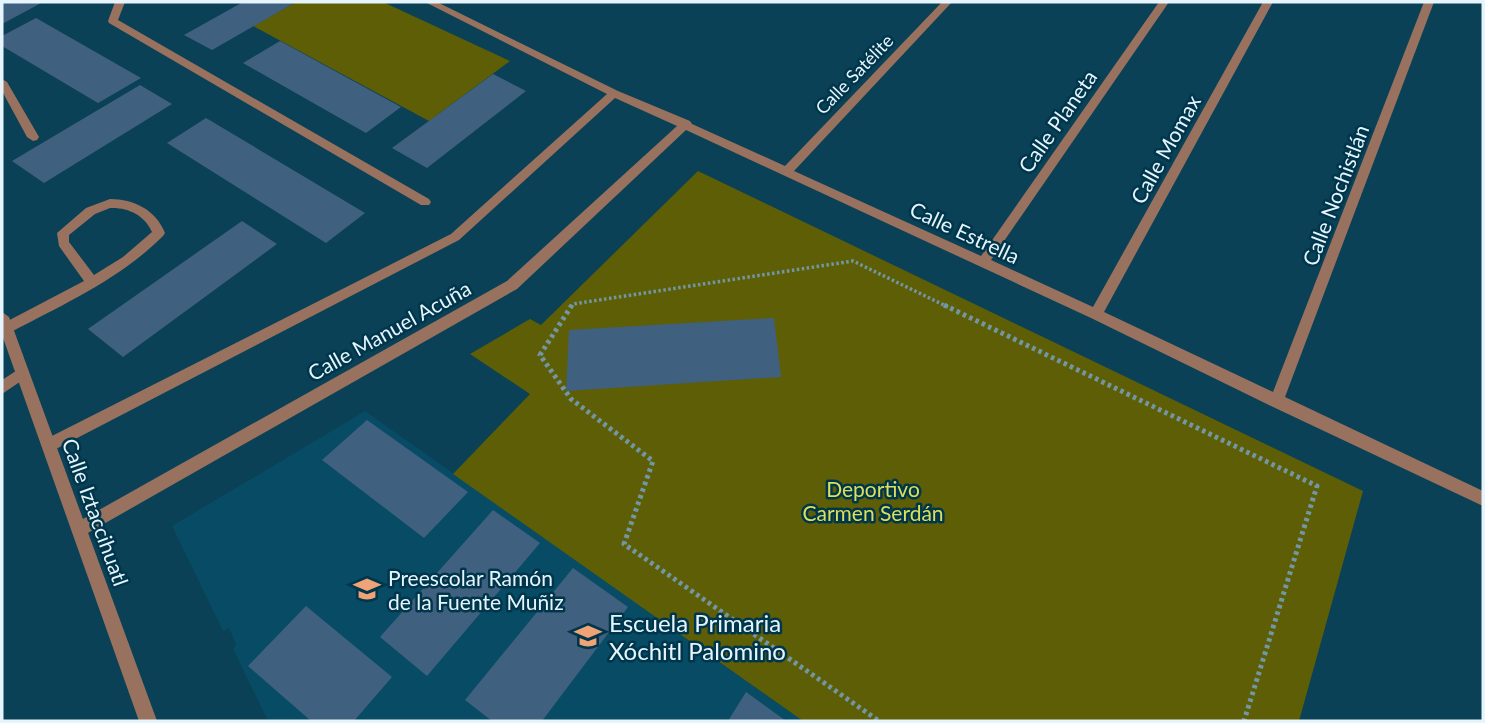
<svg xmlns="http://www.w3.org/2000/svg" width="1485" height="723" viewBox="0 0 1485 723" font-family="Lato,sans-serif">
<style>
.built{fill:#074b65}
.green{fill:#5d5e06}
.building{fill:#406080}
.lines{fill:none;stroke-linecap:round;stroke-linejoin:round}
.path-far1{stroke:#7396a5;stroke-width:3.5;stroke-dasharray:2.5 2.5;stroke-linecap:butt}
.path{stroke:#7396a5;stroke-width:5;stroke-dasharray:3.5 3.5;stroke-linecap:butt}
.service{fill:#98725e;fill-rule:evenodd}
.pedestrian{fill:#98725e;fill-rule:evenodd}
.minor{fill:#98725e;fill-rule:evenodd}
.tertiary{fill:#98725e;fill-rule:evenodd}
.labels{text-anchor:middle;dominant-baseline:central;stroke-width:5;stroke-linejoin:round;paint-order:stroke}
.far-street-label{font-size:18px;fill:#e6f5fd;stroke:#00364b}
.street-label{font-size:21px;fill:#e6f5fd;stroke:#00364b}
.park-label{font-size:21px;fill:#dcdf59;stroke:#00364b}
.poi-label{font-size:21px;fill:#e6f5fd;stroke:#00364b;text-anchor:start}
.near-poi-label{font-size:24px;fill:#e6f5fd;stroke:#00364b;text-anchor:start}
</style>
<rect width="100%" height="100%" fill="#0b4156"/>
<!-- built -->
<path class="built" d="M365,411L563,551L803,721H268L233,649L236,644L229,628L223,631L172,526Z"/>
<!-- green -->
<path class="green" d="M296,2H383L510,61L429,121L253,26Z
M698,171L1363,491L1299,721H803L453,474L530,394L470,354L530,319L541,325Z"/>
<!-- building -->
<path class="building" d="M2,2H43L2,24Z
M243,2H296L212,50L184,35Z
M36,18L141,78L98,103L2,46V36Z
M280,41L401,107L366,133L243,63Z
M493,74L526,91L427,168L392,148Z
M140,85L172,104L44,183L12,161Z
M206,118L365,213L326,243L167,143Z
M242,221L277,244L123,357L88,329Z
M774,318L781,377L566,391L569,330Z
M367,420L468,492L424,538L322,460Z
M493,510L540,543L427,676L380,637Z
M573,568L628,607L542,721H492L465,700Z
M306,606L392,677L354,721H311L248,666Z
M746,692L786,721H728Z"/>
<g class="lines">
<!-- path-far1 -->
<path class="path-far1" d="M571,307L573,304L853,261L948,307"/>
<!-- path -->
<path class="path" d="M572,305L540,355L571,399L653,461L624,544L879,721
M944,305L1317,486L1244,721"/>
<!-- service -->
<path class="service" d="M2,79L7,82L39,137L37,140L33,141L27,137L2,91Z
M110,199C134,199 156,210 165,233L163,236C120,279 64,304 11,332H2V324L84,281L59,246L57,233L86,208ZM110,208C127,207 145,215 152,232L123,257L94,275L69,242V235L95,214Z"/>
<!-- pedestrian -->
<path class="pedestrian" d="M115,2H125L118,20L429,199L431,202L429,205H421L109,23L108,21Z"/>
<!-- minor -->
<path class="minor" d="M425,2H437L618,91L690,121L692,124L785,166L942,2H952L794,171L981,256L1159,2H1169L991,260L1093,307L1263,2H1273L1104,312L1273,392L1424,2H1434L1285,397L1483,491V506L1271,406L1091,318L686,130L517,289L86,534L80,537L74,534L72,529L74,524L507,281L677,126L615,98L459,240L54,450L49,452L44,450L42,445L44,440L451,234L607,94Z
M22,367L27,369L29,373L27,377L2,394V380Z"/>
<!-- tertiary -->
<path class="tertiary" d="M2,312L9,317L157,721H139L2,335Z"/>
</g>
<!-- icons -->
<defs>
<g id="school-bare" transform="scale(2.1)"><path d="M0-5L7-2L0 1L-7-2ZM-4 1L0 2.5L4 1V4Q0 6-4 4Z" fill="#efa377" stroke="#00364b" stroke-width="2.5" paint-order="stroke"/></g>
</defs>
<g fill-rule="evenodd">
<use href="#school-bare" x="367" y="589"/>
<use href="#school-bare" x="588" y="636"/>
</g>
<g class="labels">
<!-- far-street labels -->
<g class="far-street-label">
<text transform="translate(854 74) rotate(-46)">Calle Satélite</text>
</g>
<!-- street labels -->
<g class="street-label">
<text transform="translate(1057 121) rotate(-55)">Calle Planeta</text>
<text transform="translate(1165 149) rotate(-61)">Calle Momax</text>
<text transform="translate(1335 195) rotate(-69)">Calle Nochistlán</text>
<text transform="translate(965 232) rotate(25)">Calle Estrella</text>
<text transform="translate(389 330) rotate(-29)">Calle Manuel Acuña</text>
<text transform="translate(96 512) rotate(70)">Calle Iztaccihuatl</text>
</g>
<!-- park labels -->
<g class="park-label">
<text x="873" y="488">Deportivo<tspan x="873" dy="24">Carmen Serdán</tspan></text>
</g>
<!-- poi labels -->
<g class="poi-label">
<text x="388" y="577">Preescolar Ramón<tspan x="388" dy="24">de la Fuente Muñiz</tspan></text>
</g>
<!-- near-poi labels -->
<g class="near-poi-label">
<text x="609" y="622">Escuela Primaria<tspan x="609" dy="28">Xóchitl Palomino</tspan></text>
</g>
</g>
<!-- border -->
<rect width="1485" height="723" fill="none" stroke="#e6f5fd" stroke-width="7"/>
</svg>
